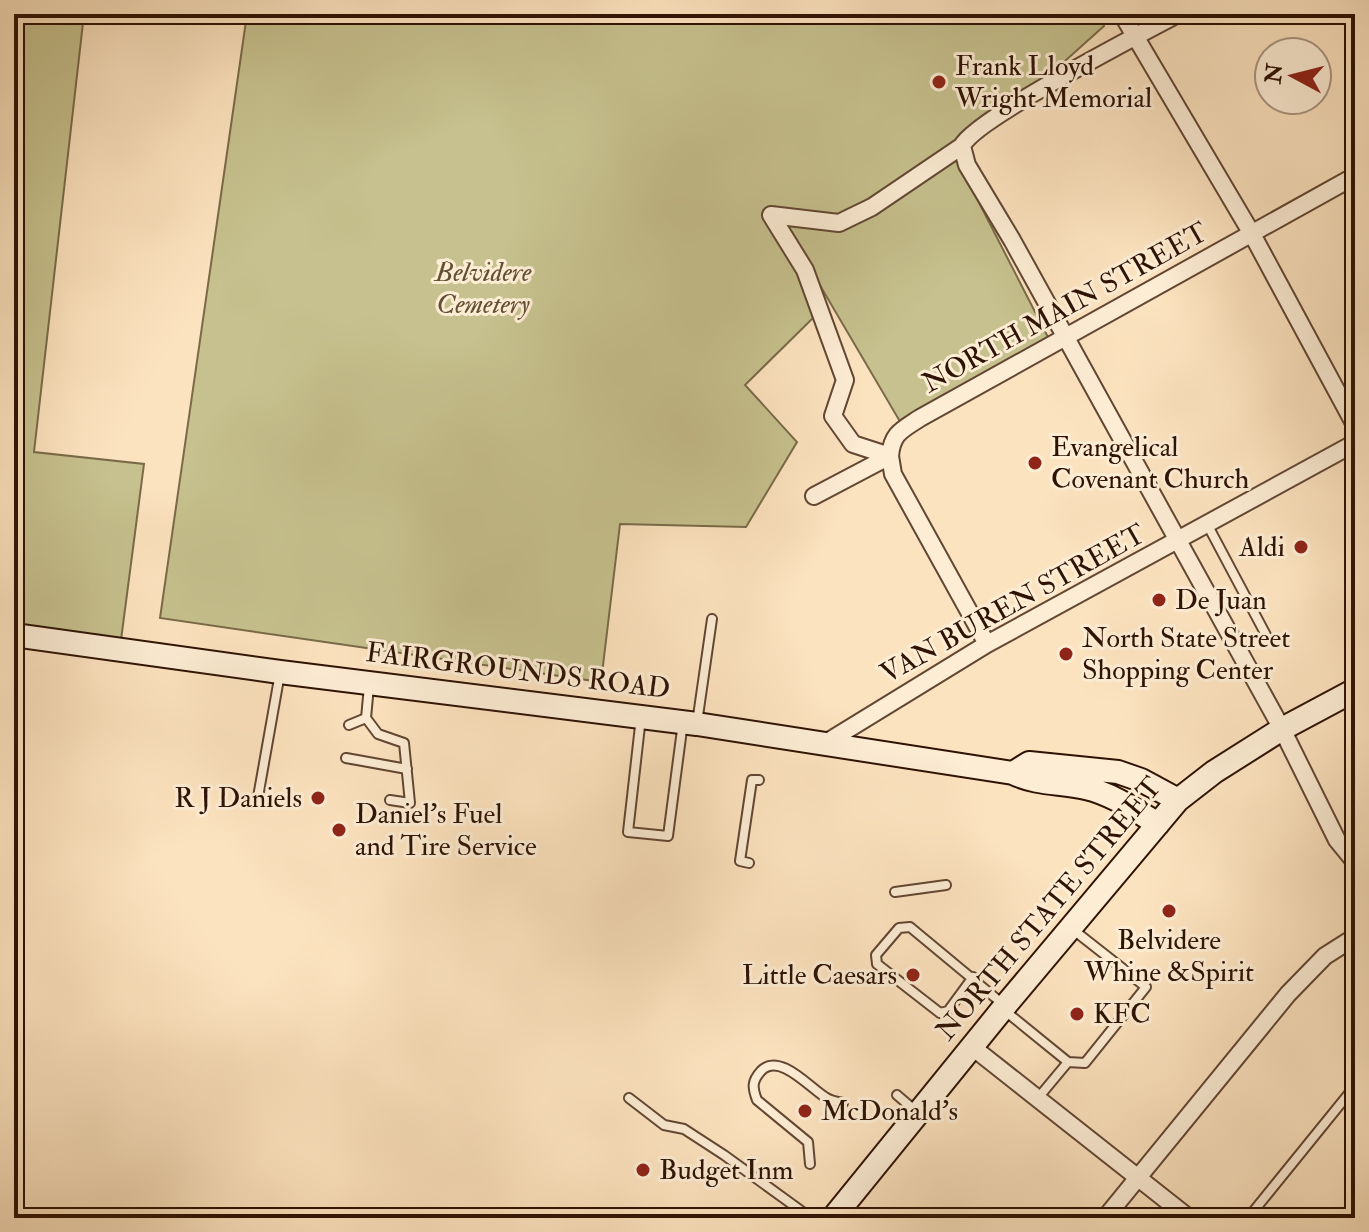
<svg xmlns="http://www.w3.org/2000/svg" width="1369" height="1232" viewBox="0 0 1369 1232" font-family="'IM FELL Double Pica',serif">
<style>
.green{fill:#c6c18e;stroke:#7a6a49;stroke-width:2}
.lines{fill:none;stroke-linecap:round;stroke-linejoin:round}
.lane-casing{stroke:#624633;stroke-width:12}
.street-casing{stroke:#624633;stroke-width:20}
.secondary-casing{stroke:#2e1204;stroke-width:26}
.lane{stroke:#fdedd5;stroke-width:8}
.street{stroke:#fdedd5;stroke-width:16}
.secondary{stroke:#fdedd5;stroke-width:22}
.poi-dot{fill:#8f2418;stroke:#fdedd5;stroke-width:3}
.labels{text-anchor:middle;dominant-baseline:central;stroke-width:6;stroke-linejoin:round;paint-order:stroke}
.poi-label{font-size:28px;fill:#2e1204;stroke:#fdedd5;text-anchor:start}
.park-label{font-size:28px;font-style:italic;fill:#634f34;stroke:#fdedd5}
.street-label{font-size:28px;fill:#2e1204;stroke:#fdedd5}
</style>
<rect width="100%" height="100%" fill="#fce3bf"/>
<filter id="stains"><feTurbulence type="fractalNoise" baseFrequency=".0025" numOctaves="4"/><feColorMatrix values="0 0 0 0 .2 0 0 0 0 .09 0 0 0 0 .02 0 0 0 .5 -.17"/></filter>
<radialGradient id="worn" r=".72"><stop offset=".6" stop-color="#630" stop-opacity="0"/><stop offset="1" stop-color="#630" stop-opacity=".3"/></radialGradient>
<!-- green -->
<path class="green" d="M14,14H84L34,452L144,464L121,640L14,625Z
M247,14H1097L1104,26L1046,78L951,148L1050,341L902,425L781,219L815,316L745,385L797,442L746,527L620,524L601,682L160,618Z"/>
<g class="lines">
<!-- lane casing -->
<g class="lane-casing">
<path id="lane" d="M1207,524L1266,635
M641,717L628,832L668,836L683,722
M366,718L378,734L404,743L410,803L390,800
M697,723L712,619
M349,725L366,718L369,686
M346,758L407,769
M258,797L280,673
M749,863L740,861L752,780H759
M895,892L946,885
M973,977L948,1011L940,1013L877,964L876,955L899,928L910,927L1004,1005
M1004,1010L1068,1062L1038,1098
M1068,1062L1085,1063L1146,987L1071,928
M897,1095L918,1113
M629,1098L664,1125L684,1129L724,1155L811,1218
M810,1164L808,1142L757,1100C752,1087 752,1081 761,1071C779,1052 809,1087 825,1097C831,1101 837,1102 843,1103
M526,1214L569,1218
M1248,1218L1355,1086"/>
</g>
<!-- street casing -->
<g class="street-casing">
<path id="street" d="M1122,14L1252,234L1355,425
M962,146L967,165L1012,240L1282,729L1337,840L1355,862
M771,215L805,270L845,380L833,416L853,444L890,456L893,474L987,644
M771,215L839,223L872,207L962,146C974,120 1142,33 1178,14
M814,496L890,456C892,433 902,430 920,418L1355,176
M824,744L987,644L1355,443
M971,1046L1189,1218
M1105,1218L1288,994L1325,956L1355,937"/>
</g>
<!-- secondary casing -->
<g class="secondary-casing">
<path id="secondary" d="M14,635L280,672L697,724L1013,773C1038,785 1060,782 1086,788C1112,794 1135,810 1158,824
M1013,773L1029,763L1118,772L1141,780L1178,800
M833,1218L1005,1006L1178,800L1214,772L1282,729L1355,690"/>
</g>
<!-- lane -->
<use href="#lane" class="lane"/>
<!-- street -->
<use href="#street" class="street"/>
<!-- secondary -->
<use href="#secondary" class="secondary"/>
</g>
<!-- markers -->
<g class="poi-dot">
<circle cx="939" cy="82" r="8"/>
<circle cx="1035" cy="463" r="8"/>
<circle cx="1301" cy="547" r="8"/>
<circle cx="1159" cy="600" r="8"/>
<circle cx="1066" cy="654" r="8"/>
<circle cx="318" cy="798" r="8"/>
<circle cx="339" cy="830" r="8"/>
<circle cx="1169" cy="911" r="8"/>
<circle cx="913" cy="975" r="8"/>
<circle cx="1077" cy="1014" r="8"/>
<circle cx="805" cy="1111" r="8"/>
<circle cx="643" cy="1170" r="8"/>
</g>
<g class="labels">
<!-- poi labels -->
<g class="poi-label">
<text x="955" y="66">Frank Lloyd<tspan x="955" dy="32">Wright Memorial</tspan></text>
<text x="1051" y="447">Evangelical<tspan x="1051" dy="32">Covenant Church</tspan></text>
<text x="1285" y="547" text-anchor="end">Aldi</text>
<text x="1175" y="600">De Juan</text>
<text x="1082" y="638">North State Street<tspan x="1082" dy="32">Shopping Center</tspan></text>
<text x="302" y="798" text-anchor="end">R J Daniels</text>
<text x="355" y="814">Daniel's Fuel<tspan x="355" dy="32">and Tire Service</tspan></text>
<text x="1169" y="940" text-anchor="middle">Belvidere<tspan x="1169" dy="32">Whine &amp;Spirit</tspan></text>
<text x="897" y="975" text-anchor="end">Little Caesars</text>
<text x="1093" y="1014">KFC</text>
<text x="821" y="1111">McDonald's</text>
<text x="659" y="1170">Budget Inm</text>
</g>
<!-- park labels -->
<g class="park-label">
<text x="483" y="272">Belvidere<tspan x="483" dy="32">Cemetery</tspan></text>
</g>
<!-- street labels -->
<g class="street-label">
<text transform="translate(1065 308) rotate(-29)">NORTH MAIN STREET</text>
<text transform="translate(1013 604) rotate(-29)">VAN BUREN STREET</text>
<text transform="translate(518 671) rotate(7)">FAIRGROUNDS ROAD</text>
<text transform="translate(1049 909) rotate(-50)">NORTH STATE STREET</text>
</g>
</g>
<!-- margin -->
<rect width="1369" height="1232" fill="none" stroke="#fce3bf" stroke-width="48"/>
<rect x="16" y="16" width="1337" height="1200" fill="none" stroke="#2e1204" stroke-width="4"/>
<rect x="24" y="24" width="1321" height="1184" fill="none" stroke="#2e1204" stroke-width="2"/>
<!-- north arrow -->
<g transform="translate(1293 76) rotate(277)"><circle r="38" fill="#fdedd5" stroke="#aa9581" stroke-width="2"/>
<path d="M0-6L14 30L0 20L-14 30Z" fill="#8f2418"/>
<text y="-12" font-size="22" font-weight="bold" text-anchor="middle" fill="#2e1204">N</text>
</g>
<rect width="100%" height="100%" filter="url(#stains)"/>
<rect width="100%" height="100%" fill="url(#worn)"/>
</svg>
